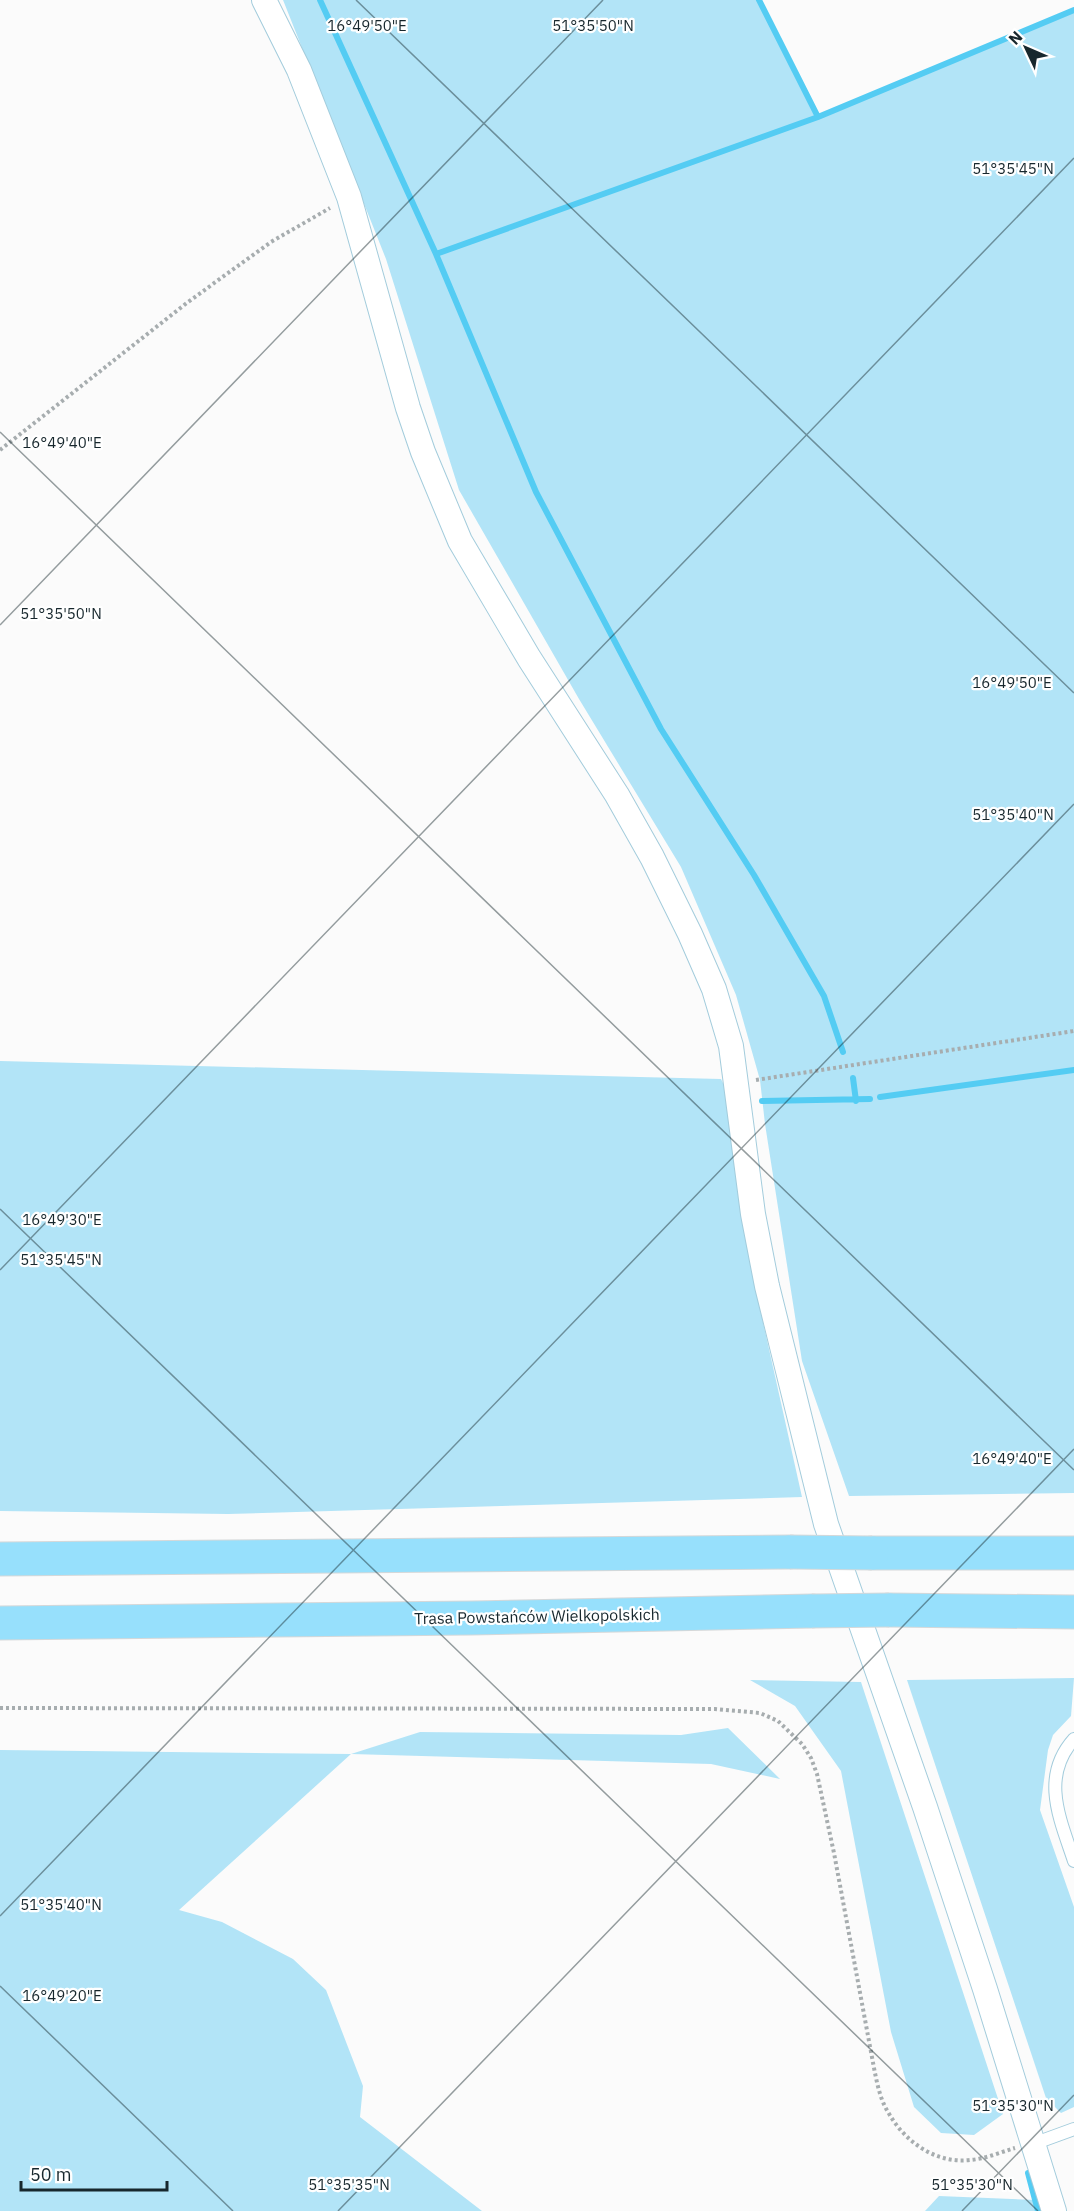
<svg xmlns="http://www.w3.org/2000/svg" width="1074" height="2211" viewBox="0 0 1074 2211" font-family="'IBM Plex Sans',sans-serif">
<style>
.green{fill:#b2e4f7}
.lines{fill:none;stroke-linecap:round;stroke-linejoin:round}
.stream{stroke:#54ccf3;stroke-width:6}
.service-casing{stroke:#a3ccdc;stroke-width:14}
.minor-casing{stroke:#a3ccdc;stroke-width:26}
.motorway-casing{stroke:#d5d8d9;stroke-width:35}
.path{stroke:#a7adaf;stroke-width:4;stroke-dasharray:3 3;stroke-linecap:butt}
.service{stroke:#fff;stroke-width:12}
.minor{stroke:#fff;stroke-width:24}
.motorway{stroke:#97e0fc;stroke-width:33}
.motorway-bridge-casing{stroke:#d5d8d9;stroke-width:35;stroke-linecap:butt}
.motorway-bridge{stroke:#97e0fc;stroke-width:33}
.ticks{fill:none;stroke:#17272d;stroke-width:1.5;stroke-opacity:0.45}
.labels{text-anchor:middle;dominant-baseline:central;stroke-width:4.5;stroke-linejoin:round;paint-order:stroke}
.street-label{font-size:16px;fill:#17272d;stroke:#fff}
.ticks-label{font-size:15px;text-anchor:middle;fill:#17272d;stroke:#fff;stroke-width:4.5;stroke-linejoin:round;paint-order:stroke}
</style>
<rect width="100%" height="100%" fill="#fbfbfb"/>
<!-- green -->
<path class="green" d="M283,0H759L818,117L1074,10V1493L849,1496L802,1361L765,1124L760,1080L736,995L681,867L579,699L459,490L386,259Z
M0,1061L721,1079L728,1093L752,1273L802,1497L228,1514L0,1511Z
M1074,1678L1071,1716L1053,1735L1048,1750L1040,1810L1074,1907V2107L1061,2113L1046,2098L907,1680Z
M750,1680L861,1682L1003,2114L974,2135L941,2133L914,2107L891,2032L841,1771L795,1706Z
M728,1728L780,1779L711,1764L351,1754L179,1910L222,1922L293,1959L326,1990L363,2086L360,2117L482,2211H0V1750L351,1754L420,1732L681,1735Z
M939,2196L1036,2200L1038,2211H925Z"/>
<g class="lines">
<!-- stream -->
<path class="stream" d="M320,0L436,254L536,492L661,729L754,875L824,996L843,1052
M759,0L818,117L1074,10
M436,254L818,117
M853,1078L856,1101
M880,1097L1074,1070
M762,1101L870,1099
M1028,2173L1038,2211"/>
<!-- service casing -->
<g class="service-casing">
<path id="service" d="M1074,1739C1040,1777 1060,1819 1074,1861
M1033,2144L1074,2129"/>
</g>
<!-- minor casing -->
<g class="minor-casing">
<path id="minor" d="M264,0L299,70L349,197L408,408L423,452L460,541L529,658L617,795L652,857L690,934L714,989L731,1046L753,1214L767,1286L826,1524L925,1807L985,1989L1054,2211"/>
</g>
<!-- motorway casing -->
<g class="motorway-casing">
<path id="motorway" d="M872,1553H1074
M0,1559L790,1552
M889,1610L1074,1612
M0,1623L472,1618L812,1611"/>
</g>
<!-- path -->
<path class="path" d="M0,450L188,302L271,242L330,208
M756,1080L1074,1031
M0,1708L715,1709L760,1713L778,1721L802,1744L811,1758L817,1774L834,1853L874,2068C877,2083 880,2099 888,2112C904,2141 935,2164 970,2160C985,2159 1001,2152 1015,2148"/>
<!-- service -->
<use href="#service" class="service"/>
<!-- minor -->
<use href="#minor" class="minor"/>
<!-- motorway -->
<use href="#motorway" class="motorway"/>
<!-- motorway-bridge casing -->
<g class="motorway-bridge-casing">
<path id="motorway-bridge" d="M790,1552L872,1553
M812,1611L889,1610"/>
</g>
<!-- motorway-bridge -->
<use href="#motorway-bridge" class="motorway-bridge"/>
</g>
<!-- ticks -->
<path class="ticks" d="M356,0L1074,693M0,432L1074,1470M0,625L603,0M0,1209L1038,2211M0,1270L1074,158M0,1916L1074,804M0,1986L233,2211M338,2211L1074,1449M962,2211L1074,2095"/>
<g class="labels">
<!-- street labels -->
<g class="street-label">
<text transform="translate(537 1616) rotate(-1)">Trasa Powstańców Wielkopolskich</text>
</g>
</g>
<g class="ticks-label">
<text x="367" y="31">16°49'50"E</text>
<text x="593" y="31">51°35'50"N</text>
<text x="1013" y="174">51°35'45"N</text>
<text x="62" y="448">16°49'40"E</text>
<text x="61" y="619">51°35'50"N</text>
<text x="1012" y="688">16°49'50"E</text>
<text x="1013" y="820">51°35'40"N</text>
<text x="62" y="1225">16°49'30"E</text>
<text x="61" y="1265">51°35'45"N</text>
<text x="1012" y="1464">16°49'40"E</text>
<text x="61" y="1910">51°35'40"N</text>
<text x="62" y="2001">16°49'20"E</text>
<text x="1013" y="2111">51°35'30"N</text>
<text x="349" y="2190">51°35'35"N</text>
<text x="972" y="2190">51°35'30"N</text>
</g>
<!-- north arrow -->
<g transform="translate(1026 48) rotate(314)" stroke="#ffffff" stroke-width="4.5" paint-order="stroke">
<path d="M0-4.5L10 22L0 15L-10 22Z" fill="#17272d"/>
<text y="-9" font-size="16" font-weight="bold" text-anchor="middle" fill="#17272d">N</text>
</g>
<!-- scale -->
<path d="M21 2181v9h146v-9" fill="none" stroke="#17272d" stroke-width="3"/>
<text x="30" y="2181" font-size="18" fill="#17272d" stroke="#ffffff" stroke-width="4.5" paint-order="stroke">50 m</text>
</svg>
